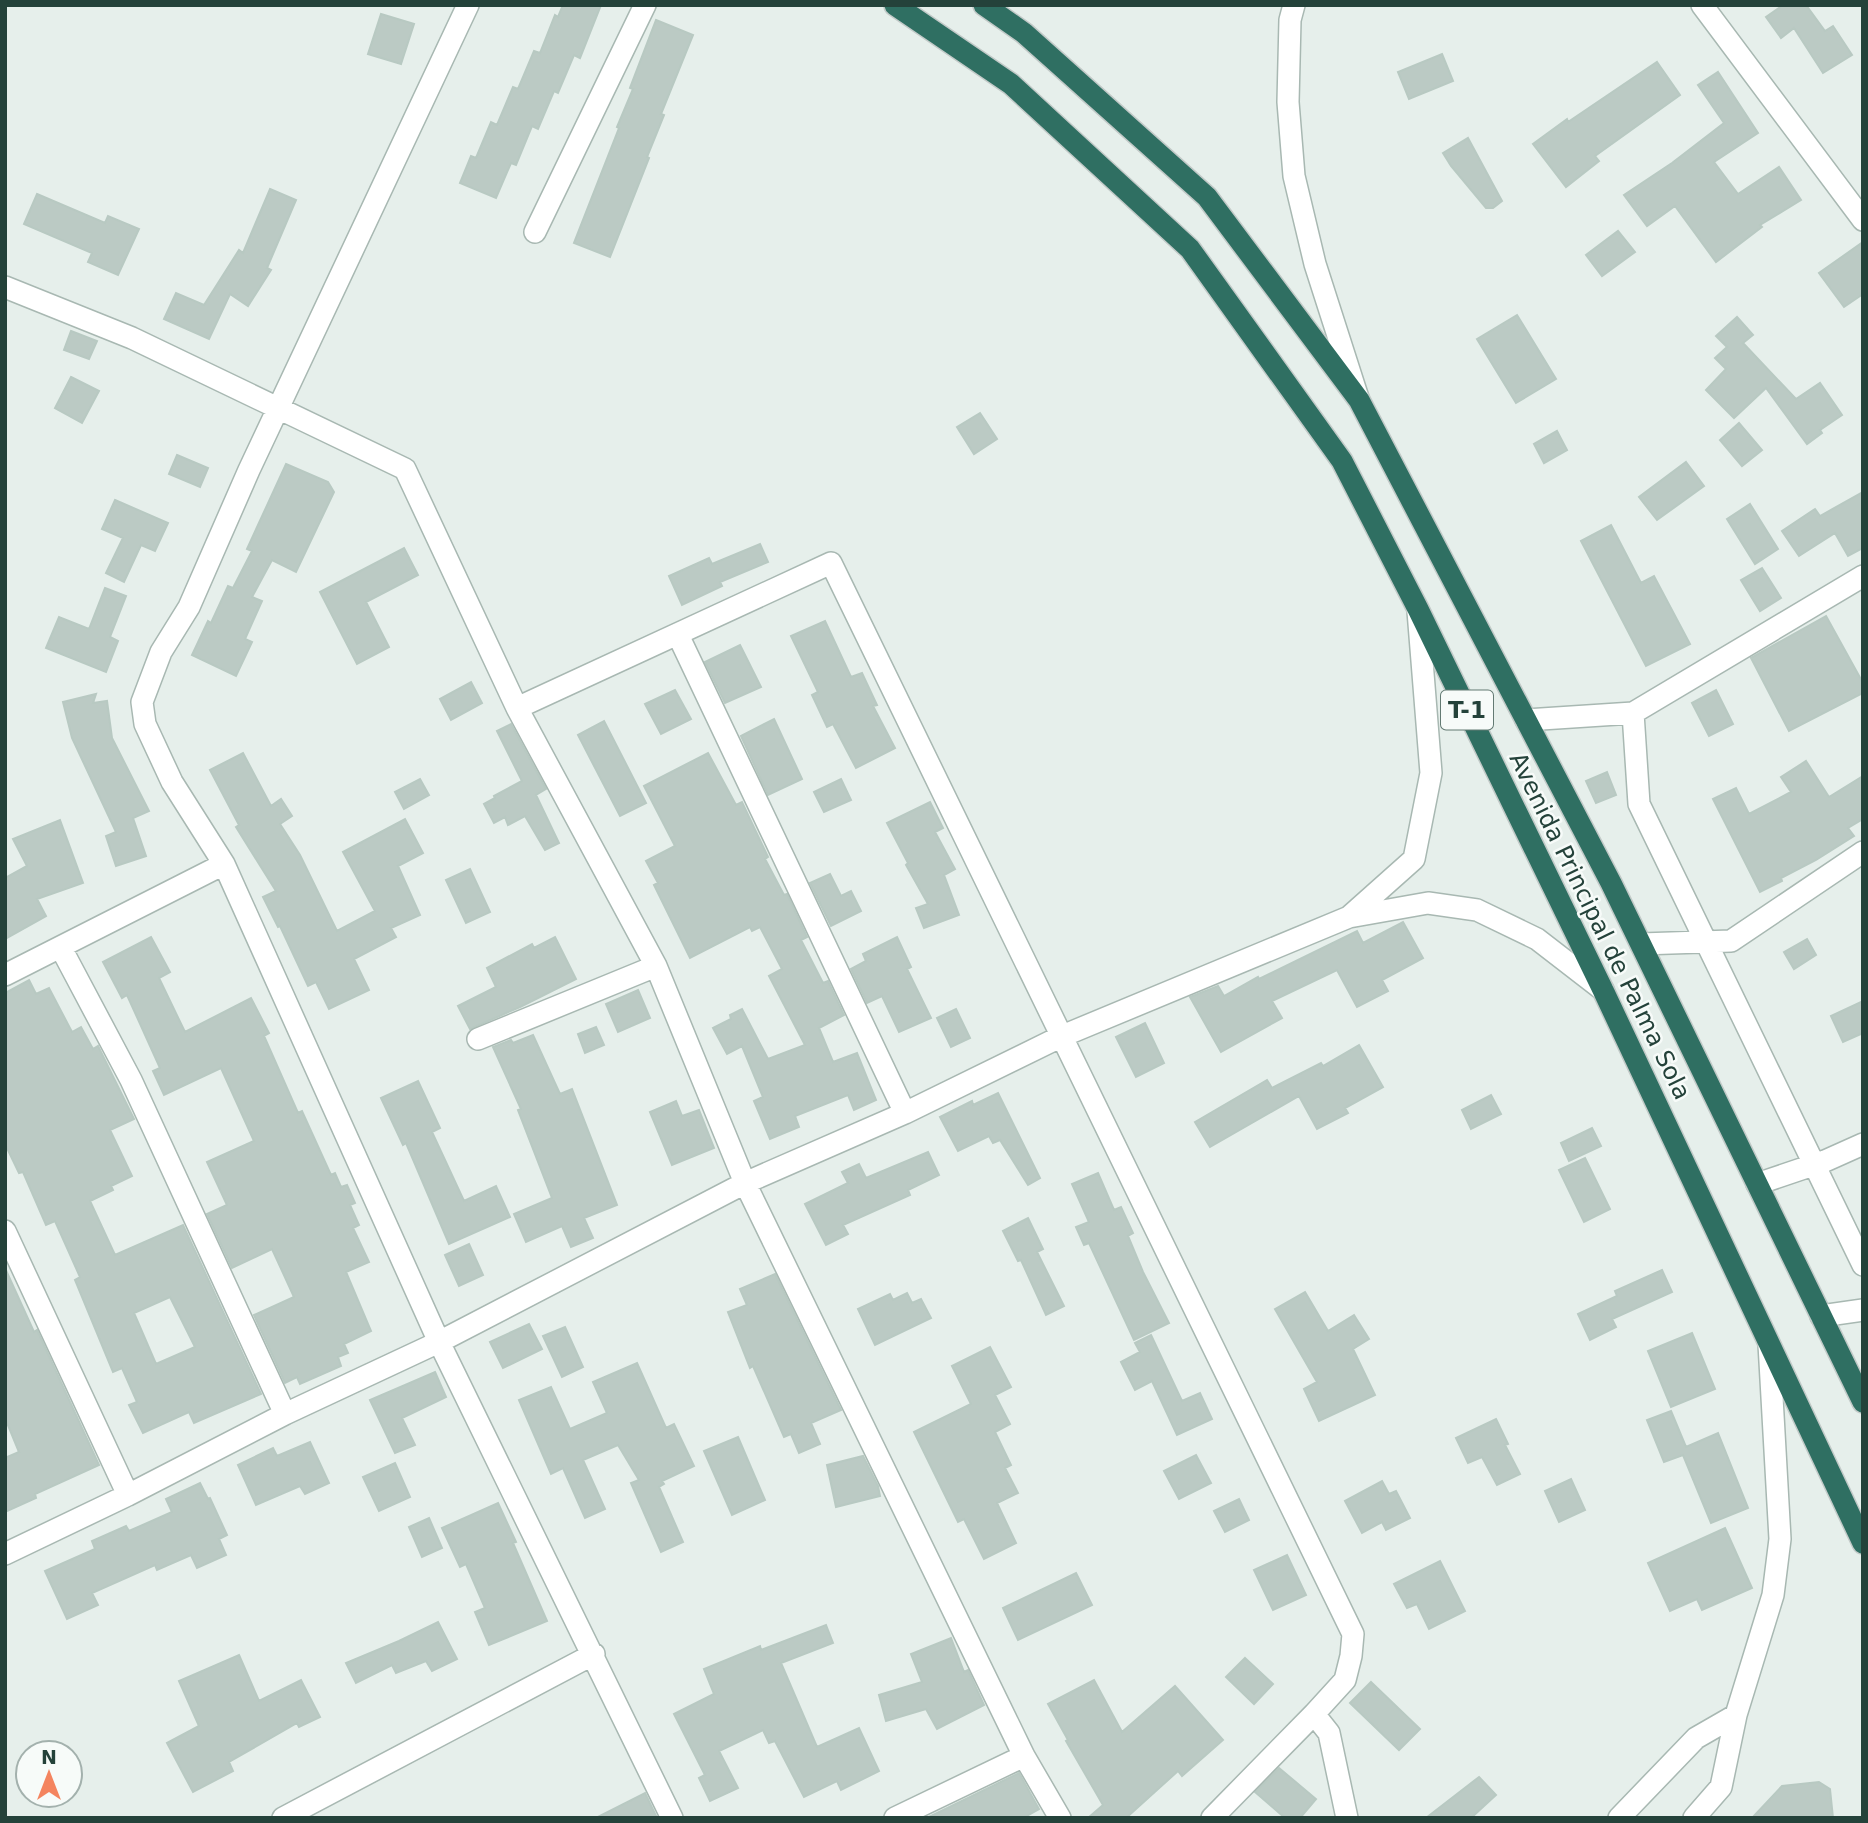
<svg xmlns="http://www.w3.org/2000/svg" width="1868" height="1823" viewBox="0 0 1868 1823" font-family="'DejaVu Sans',sans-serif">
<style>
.building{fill:#bbcac4;stroke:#b8c9c2;stroke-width:2;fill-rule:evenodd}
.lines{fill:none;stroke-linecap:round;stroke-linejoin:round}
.minor-casing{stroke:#a8b8b2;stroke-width:24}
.highway-casing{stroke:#c2cac8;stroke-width:24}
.minor{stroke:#fff;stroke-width:21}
.highway{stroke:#2f6f62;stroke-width:21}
.labels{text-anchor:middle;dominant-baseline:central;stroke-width:5;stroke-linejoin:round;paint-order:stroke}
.shield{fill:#f7fbf9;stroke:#637a73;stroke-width:2}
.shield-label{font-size:23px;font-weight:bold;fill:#24423a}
.street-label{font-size:24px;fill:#24423a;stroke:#f7fbf9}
</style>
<rect width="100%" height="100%" fill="#e6efeb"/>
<!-- building -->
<path class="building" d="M563,5H601L580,58L574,55L558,93L554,91L538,129L532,126L516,165L511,163L496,198L460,183L471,156L476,158L491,122L497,125L513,87L518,89L534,51L540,53L555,15L558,17Z
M1783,5H1806L1825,31L1833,26L1852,55L1823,73L1794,28L1781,38L1766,17Z
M381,14L414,24L401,64L368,54Z
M656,20L693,35L661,114L664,115L647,157L649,158L610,257L574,243L619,128L617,127L633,89L630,88Z
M1442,54L1453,81L1409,99L1398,72Z
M1657,62L1680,95L1595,156L1599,161L1566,187L1533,144L1567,119L1568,122Z
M1718,72L1758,133L1714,162L1738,194L1779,167L1801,200L1760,225L1762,227L1716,262L1675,206L1647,226L1624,195L1672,163L1724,123L1698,85Z
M1468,138L1502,201L1493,208H1486L1451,166L1443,153Z
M270,189L296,200L267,268L271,270L248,306L230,294L209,339L164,319L176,293L204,305L239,250L243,253Z
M37,194L105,223L108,216L139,229L118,275L88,262L92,253L24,224Z
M1618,231L1635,252L1602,276L1586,255Z
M1863,242V294L1844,307L1819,273Z
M1517,315L1556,379L1516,403L1477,339Z
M1737,317L1753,335L1743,343L1796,399L1820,383L1842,415L1820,430L1822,433L1807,444L1766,388L1734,418L1706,390L1726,369L1715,358L1727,347L1716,336Z
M71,331L97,341L89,359L64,350Z
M71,377L99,391L82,423L55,408Z
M980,413L997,439L974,454L957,427Z
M1739,423L1762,450L1742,466L1720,440Z
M1557,431L1567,450L1544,463L1534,444Z
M177,455L208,468L200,487L169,474Z
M1686,462L1704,486L1657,520L1639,497Z
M286,464L328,482L334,492L296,572L272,560L252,597L262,601L245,639L252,642L236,676L192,655L208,621L211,623L228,586L233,588L252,551L247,549Z
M1863,492V548L1848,556L1835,533L1799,556L1782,531L1815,509L1820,516Z
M115,500L168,523L155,551L141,545L124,582L106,573L123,538L102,529Z
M1750,504L1778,549L1755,564L1727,519Z
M1611,525L1641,583L1654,576L1690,644L1646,666L1581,541Z
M760,544L768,562L720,582L722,586L682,605L669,576L709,558L712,564Z
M404,548L418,575L366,602L389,647L357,664L320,592Z
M1762,568L1781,598L1760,611L1741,580Z
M105,588L126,596L110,637L118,641L106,672L46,648L59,617L89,629Z
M1826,616L1863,683V693L1789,731L1751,658Z
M825,621L851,677L862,673L877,705L873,706L895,748L856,768L833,724L827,727L812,695L818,692L791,636Z
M740,645L761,687L725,703L705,662Z
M471,682L482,703L451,720L440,699Z
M675,690L691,719L661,734L645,704Z
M1716,690L1733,724L1709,736L1692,703Z
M96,694L93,703L107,701L112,738L149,811L133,818L146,856L116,866L106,836L116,832L72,738L63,702Z
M774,719L802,779L768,795L741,736Z
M604,721L646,803L620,816L578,735Z
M511,724L546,789L536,795L559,843L545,850L525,816L508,825L505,817L494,823L484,804L495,798L494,796L522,781L497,731Z
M243,753L271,806L281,799L292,816L280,824L300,855L337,931L375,911L343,852L405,819L423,853L398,866L420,915L391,928L396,937L354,959L369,990L329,1009L316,982L308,986L280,926L278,927L263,897L276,891L236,827L239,825L210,770Z
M708,753L736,805L742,802L768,857L765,859L784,895L787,894L807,937L801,940L823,983L828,981L844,1015L819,1028L833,1062L857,1053L876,1100L854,1110L848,1095L795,1116L799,1127L770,1139L754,1101L763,1097L742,1046L727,1054L713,1028L731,1019L730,1015L742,1009L768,1059L805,1045L769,976L782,969L760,927L752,931L750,927L690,958L654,885L658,883L646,861L675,846L644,786Z
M1806,761L1829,797L1863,776V819L1848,828L1854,836L1816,860L1781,878L1782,881L1760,892L1713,799L1736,788L1749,814L1791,792L1781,777Z
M1607,772L1616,795L1596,803L1586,781Z
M420,779L429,795L404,809L395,792Z
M841,779L851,800L824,812L814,792Z
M930,802L943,828L935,832L955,869L944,875L959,915L924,928L916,908L928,904L906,865L908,863L887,823Z
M60,820L83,883L37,899L46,916L5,939V878L27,866L13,839Z
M470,869L490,912L466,923L446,880Z
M830,874L841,896L851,891L861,911L831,926L810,883Z
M1403,922L1423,958L1382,980L1388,991L1357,1007L1337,970L1272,1001L1282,1018L1221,1052L1190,997L1218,986L1224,996L1258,977L1259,979L1357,931L1363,943Z
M151,937L170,972L159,978L185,1032L251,998L269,1033L264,1036L298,1113L302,1111L331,1175L335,1173L341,1187L347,1185L355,1203L350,1205L359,1225L353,1228L369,1262L346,1272L371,1331L344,1344L348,1353L338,1357L341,1366L300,1384L297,1377L285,1383L254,1315L294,1297L272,1249L232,1268L207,1214L227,1205L207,1162L254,1141L221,1068L164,1095L153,1071L160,1068L127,995L122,998L103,962Z
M555,937L576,979L520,1007L470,1029L458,1006L496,987L487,968L532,944L534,948Z
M897,937L911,967L907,969L931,1018L899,1032L882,996L867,1003L851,969L866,961L863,954Z
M1807,939L1816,955L1794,969L1784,952Z
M29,980L36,994L49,988L72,1032L81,1027L93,1049L98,1046L134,1119L110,1130L132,1176L111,1186L113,1190L90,1201L115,1255L183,1225L261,1394L194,1423L189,1412L143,1433L129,1405L137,1402L122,1368L113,1372L75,1280L80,1277L55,1221L46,1225L23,1172L19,1173L5,1144V993ZM170,1297L195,1347L156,1364L134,1313Z
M638,990L650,1018L618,1032L606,1004Z
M1863,1001V1033L1843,1042L1831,1016Z
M956,1009L970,1038L951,1047L937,1018Z
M1145,1023L1164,1063L1136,1077L1116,1037Z
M596,1027L604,1045L585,1053L578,1034Z
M533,1035L560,1094L572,1089L617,1205L584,1218L593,1238L571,1247L562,1226L526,1242L514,1214L552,1198L518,1110L521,1109L493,1047L511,1040L513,1043Z
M1359,1045L1383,1087L1345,1108L1348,1113L1317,1129L1299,1096L1210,1147L1195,1122L1267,1080L1272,1088L1321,1063L1323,1066Z
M418,1081L440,1128L432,1132L464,1201L496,1186L510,1217L449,1244L406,1143L403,1145L381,1098Z
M998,1093L1040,1178L1028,1185L1000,1140L993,1143L989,1136L958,1151L940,1117L972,1101L973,1105Z
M1491,1095L1501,1114L1471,1129L1462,1110Z
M676,1101L682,1116L699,1110L714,1148L672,1165L650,1112Z
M1592,1128L1601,1146L1569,1161L1561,1143Z
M928,1152L939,1175L908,1190L910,1195L843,1225L848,1234L826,1245L805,1204L848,1183L842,1172L859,1164L866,1178Z
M1585,1158L1610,1209L1584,1222L1559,1170Z
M1098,1173L1114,1210L1121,1207L1133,1233L1128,1236L1143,1272L1169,1323L1134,1340L1089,1243L1084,1245L1076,1227L1089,1222L1072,1184Z
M1028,1218L1043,1249L1037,1252L1064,1306L1046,1315L1021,1260L1018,1261L1003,1231Z
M469,1244L483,1275L459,1286L445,1255Z
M5,1268L34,1332L37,1330L99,1465L35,1494L36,1498L5,1512V1458L19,1452L5,1418Z
M1662,1270L1672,1292L1612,1319L1616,1327L1590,1340L1578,1314L1617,1296L1615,1291Z
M775,1274L841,1410L811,1423L820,1444L799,1453L791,1434L784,1437L753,1366L750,1368L728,1312L747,1305L740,1289Z
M1305,1292L1328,1331L1354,1315L1369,1339L1353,1349L1375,1395L1319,1421L1304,1389L1317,1382L1275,1309Z
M907,1293L912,1303L921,1299L931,1318L875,1345L858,1309L890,1294L893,1300Z
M529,1324L542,1349L503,1368L490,1342Z
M565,1327L583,1367L562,1377L543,1336Z
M1692,1333L1715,1389L1671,1407L1648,1351Z
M1151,1335L1182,1401L1200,1393L1212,1419L1177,1435L1152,1381L1135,1390L1121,1362L1140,1352L1135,1343Z
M990,1347L1011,1387L995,1395L1010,1424L995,1432L1011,1465L1005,1468L1018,1493L997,1503L1016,1543L984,1559L964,1519L958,1522L914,1432L971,1404L952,1366Z
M637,1363L666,1428L674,1424L694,1466L662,1481L664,1484L659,1487L683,1542L661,1552L631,1483L639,1480L618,1445L583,1460L605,1509L585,1518L563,1468L551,1474L519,1400L551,1387L570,1429L607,1413L593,1382Z
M435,1372L446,1397L402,1418L415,1445L395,1453L370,1400Z
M1671,1411L1686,1447L1718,1433L1748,1508L1711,1523L1683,1455L1664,1462L1647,1420Z
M1496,1419L1508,1444L1505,1445L1520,1474L1497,1485L1482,1457L1468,1463L1456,1438Z
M738,1437L765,1500L732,1515L704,1451Z
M310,1442L329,1483L305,1494L300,1486L256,1505L238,1465L273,1448L277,1456Z
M1196,1455L1211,1483L1179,1499L1164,1471Z
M863,1456L878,1486L880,1496L836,1507L827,1465Z
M395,1463L410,1497L379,1511L363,1477Z
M1571,1479L1585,1510L1559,1522L1545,1491Z
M1382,1481L1389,1494L1396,1491L1410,1518L1386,1530L1382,1522L1362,1533L1345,1501Z
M200,1483L208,1499L210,1498L227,1535L219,1539L226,1555L197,1568L191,1555L157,1570L155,1565L92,1593L98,1605L67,1619L45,1571L95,1549L92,1541L126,1526L129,1531L172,1512L166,1499Z
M1239,1499L1249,1520L1225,1532L1214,1511Z
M498,1503L516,1542L513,1543L547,1621L489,1645L475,1612L485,1608L466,1564L460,1567L442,1528Z
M429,1518L442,1548L422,1557L409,1527Z
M1725,1528L1752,1588L1702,1610L1697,1599L1670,1611L1648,1563Z
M1287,1555L1306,1595L1273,1610L1254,1570Z
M1440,1561L1465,1611L1429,1629L1417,1604L1407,1608L1394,1584Z
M1076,1573L1092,1605L1018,1640L1003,1608Z
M438,1622L457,1659L432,1671L426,1661L396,1673L392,1665L356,1683L346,1663L399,1641Z
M826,1625L833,1643L781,1663L817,1747L859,1728L879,1771L841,1790L837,1781L804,1797L775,1741L769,1743L763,1730L719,1751L738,1788L710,1801L699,1778L705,1775L674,1714L714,1694L704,1669L760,1646L761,1650Z
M951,1638L964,1672L968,1670L984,1705L937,1729L926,1709L886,1721L879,1695L922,1682L911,1654Z
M239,1655L259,1701L301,1680L320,1717L299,1727L297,1723L229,1762L233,1771L193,1792L167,1743L199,1726L179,1681Z
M1245,1658L1273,1684L1254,1704L1226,1677Z
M1094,1680L1122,1732L1175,1686L1223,1740L1182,1776L1178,1771L1126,1818H1088L1103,1805L1066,1741L1068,1740L1048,1704Z
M1371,1682L1420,1729L1399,1750L1350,1703Z
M1279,1768L1316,1799L1300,1818H1285L1255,1792Z
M1019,1773L1039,1809L1023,1818H927Z
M1479,1777L1496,1795L1471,1818H1426Z
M1819,1782L1830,1789L1833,1818H1752L1782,1786Z
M645,1793L657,1818H596Z"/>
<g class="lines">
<!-- minor casing -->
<g class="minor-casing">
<path id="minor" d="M468,5L249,470L189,607L161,652L142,702L145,724L172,782L224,864L439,1342L672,1818
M1294,5L1290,20L1288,102L1294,176L1315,264L1358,398
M1702,5L1863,220
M535,232L645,5
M5,287L132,338L405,469L517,708L656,966L745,1183L1024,1756L1060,1818
M678,635L905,1113
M517,708L831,563L1353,1634L1351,1656L1345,1680L1314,1714L1329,1733L1347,1818
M1633,713L1639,804L1863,1265
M1526,720L1633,713L1863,576
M1350,916L1414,859L1431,773L1418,611
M1641,944L1731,941L1863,852
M61,948L131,1080L285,1414
M5,975L224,864
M478,1039L656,966
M1757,1184L1825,1161L1863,1144
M5,1231L128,1495
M1821,1316L1863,1310
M5,1554L128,1495L285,1414L439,1342L745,1183L905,1113L1060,1037L1349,917L1428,903L1477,910L1537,939L1603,990
M283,1818L594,1654
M895,1818L1024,1756
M1212,1818L1314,1714
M1619,1818L1696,1738L1736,1715
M1694,1818L1721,1787L1736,1715L1773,1595L1780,1539L1769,1344"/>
</g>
<!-- highway casing -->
<g class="highway-casing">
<path id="highway" d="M895,5L1011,84L1190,249L1342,461L1418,609L1603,990L1863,1543
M984,5L1024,33L1207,197L1359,400L1611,883L1863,1402"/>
</g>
<!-- minor -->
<use href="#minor" class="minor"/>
<!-- highway -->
<use href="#highway" class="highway"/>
</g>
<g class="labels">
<!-- shield labels -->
<rect class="shield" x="1441" y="690.5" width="52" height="39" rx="5"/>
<g class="shield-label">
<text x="1467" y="710">T-1</text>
</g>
<!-- street labels -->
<g class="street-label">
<text transform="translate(1600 926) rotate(64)">Avenida Principal de Palma Sola</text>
</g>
</g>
<!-- border -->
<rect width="1868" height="1823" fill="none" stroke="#24423a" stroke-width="14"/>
<!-- north arrow -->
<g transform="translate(49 1774)"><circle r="33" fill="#f7fbf9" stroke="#a3b1ad" stroke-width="2"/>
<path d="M0-5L12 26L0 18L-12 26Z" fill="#f4845f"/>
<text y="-10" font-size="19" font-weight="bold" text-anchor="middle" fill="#24423a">N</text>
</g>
</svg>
